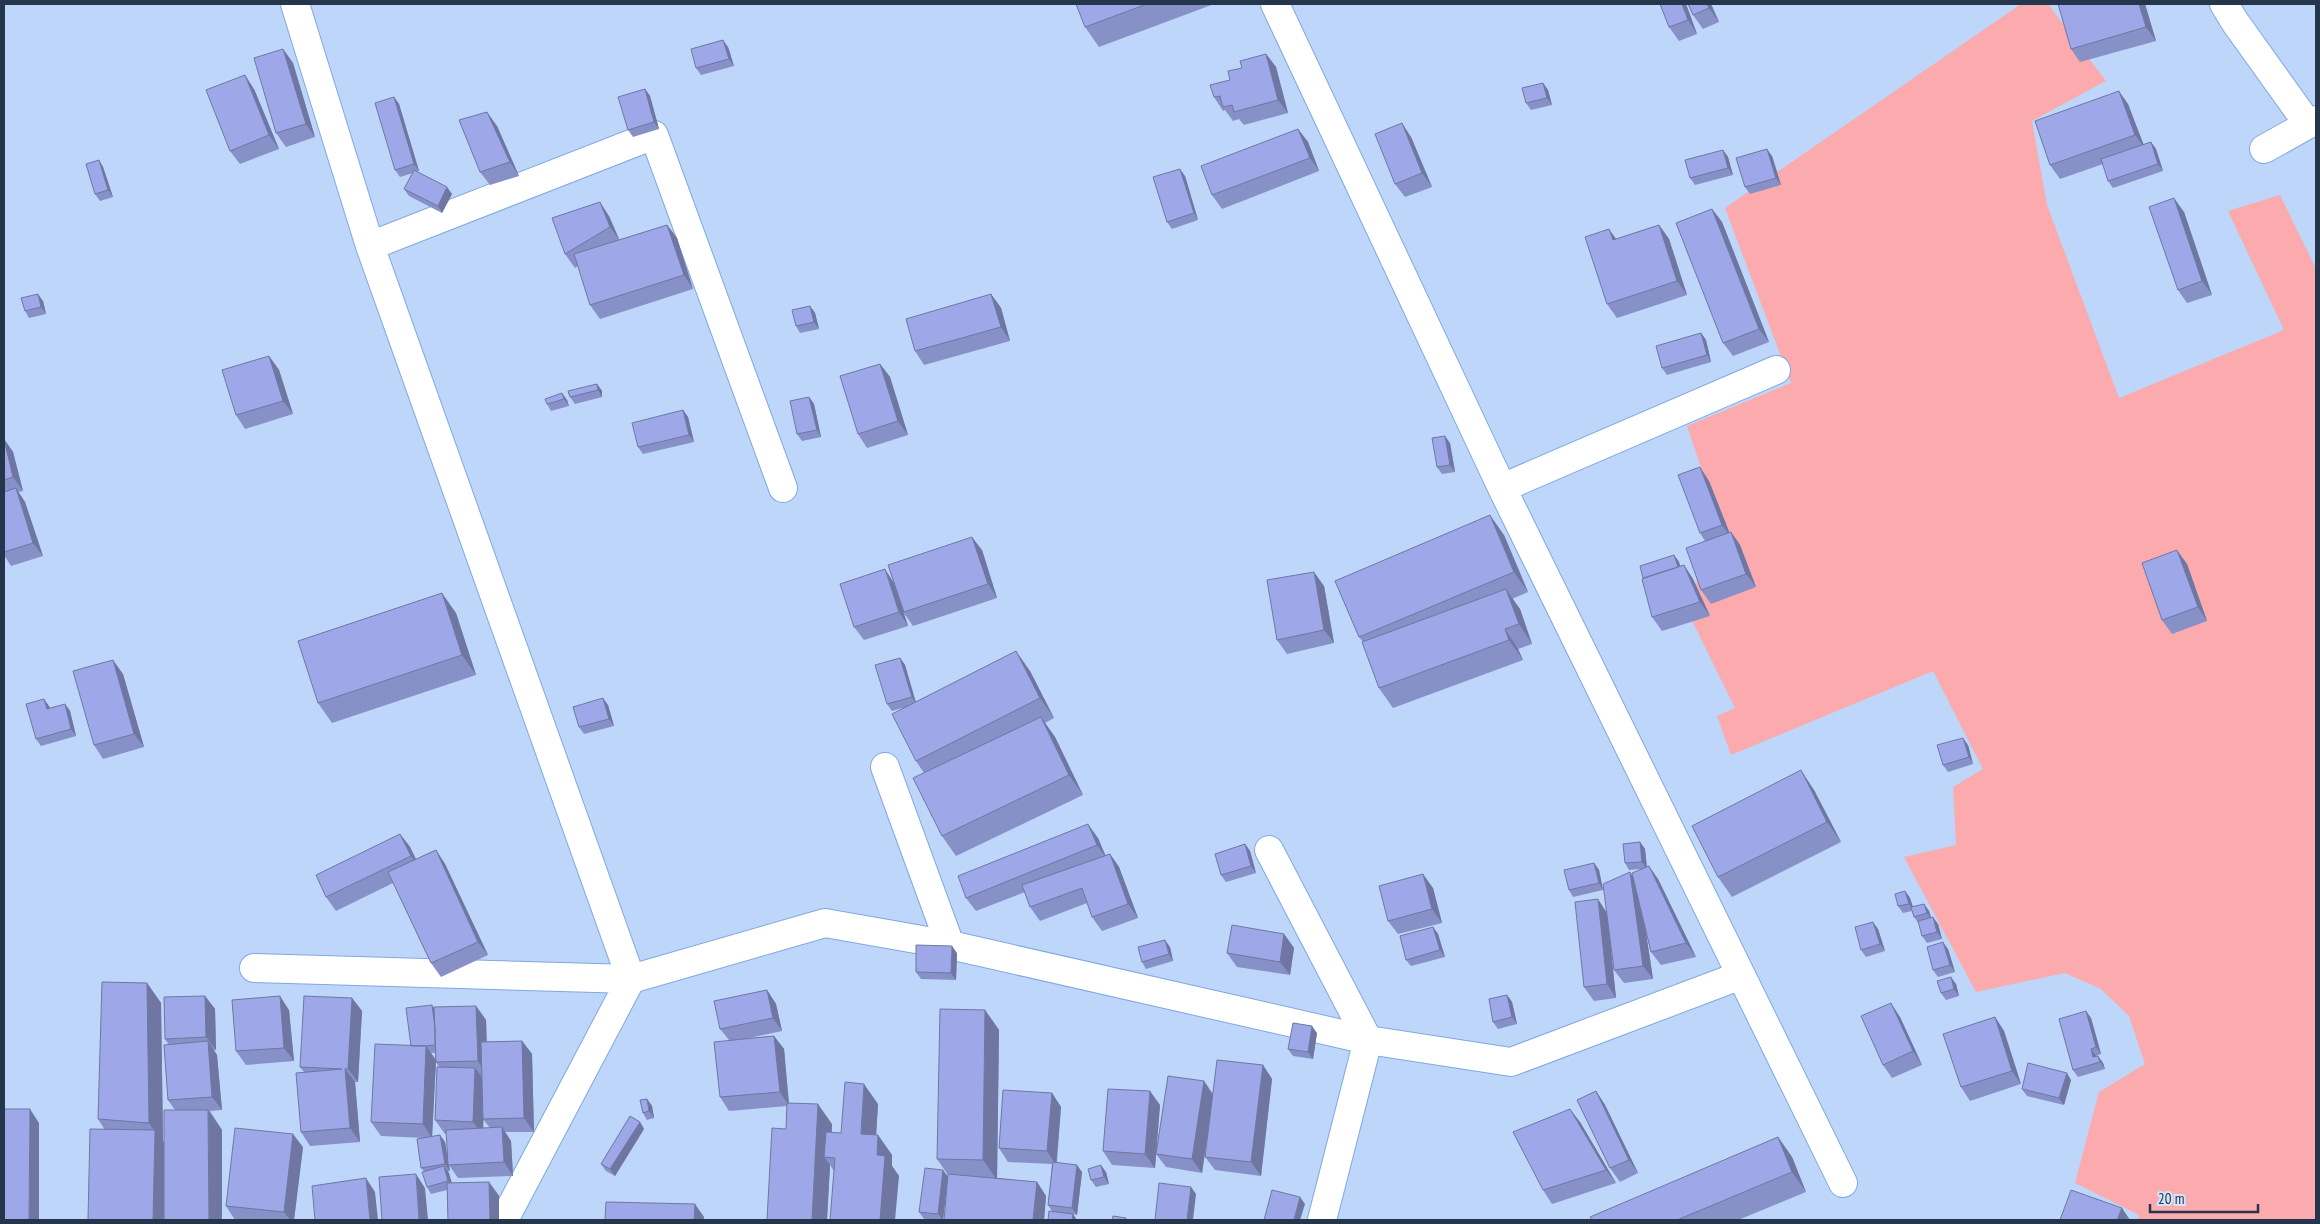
<svg xmlns="http://www.w3.org/2000/svg" width="2320" height="1224" viewBox="0 0 2320 1224" font-family="'PT Sans Narrow',sans-serif">
<style>
.green{fill:#fbabae}
.lines{fill:none;stroke-linecap:round;stroke-linejoin:round}
.minor-casing{stroke:#81a8e0;stroke-width:30}
.minor{stroke:#fff;stroke-width:28}
.wall{fill:#8890c8;fill-rule:evenodd}
.shaded-wall{fill:#6f76a2}
.building{fill:#9ea8e8;stroke:#6f76a2}
</style>
<rect width="100%" height="100%" fill="#bdd6f9"/>
<!-- green -->
<path class="green" d="M2021,4H2048L2106,81L2032,121L2047,205L2119,398L2284,330L2228,211L2280,195L2316,269V1220H2137L2139,1215L2075,1183L2099,1092L2145,1064L2129,1016L2101,989L2065,973L1976,992L1904,857L1956,845L1953,787L1983,769L1933,671L1731,755L1717,716L1735,708L1678,592L1733,563L1687,426L1791,383L1725,208Z"/>
<g class="lines">
<!-- minor casing -->
<g class="minor-casing">
<path id="minor" d="M295,4L370,246L631,979L504,1220
M1275,4L1502,488L1843,1183
M2224,4L2235,22L2308,124
M2264,149L2316,120
M370,246L654,135L783,488
M1502,488L1776,370
M885,767L950,945
M1269,850L1368,1040L1322,1220
M254,968L631,979L825,923L950,945L1368,1040L1511,1062L1739,976"/>
</g>
<!-- minor -->
<use href="#minor" class="minor"/>
</g>
<!-- wall -->
<path class="wall" d="M1076,4H1214L1099,47L1085,27Z
M1660,4H1686L1697,34L1679,41L1669,27Z
M1711,4L1719,22L1703,29L1693,15Z
M2145,4L2156,41L2080,62L2071,49Z
M728,47L734,66L701,75L696,68Z
M283,49L293,63L315,137L286,147L276,133Z
M1266,54L1276,67L1288,113L1244,125L1239,119L1233,121L1225,110L1223,111L1214,97L1242,68Z
M1543,83L1548,90L1552,105L1531,110L1526,103Z
M254,89L279,149L240,164L230,151Z
M645,89L650,96L659,129L633,137L628,130Z
M394,97L399,104L419,171L417,172L452,194L442,213L409,196L404,189L413,173L400,177L395,170Z
M2128,104L2143,145L2151,142L2156,149L2163,171L2113,188L2108,181L2103,164L2060,179L2050,165Z
M497,126L519,176L490,185L480,172Z
M1298,129L1308,142L1319,171L1222,209L1212,195Z
M1411,137L1432,187L1405,197L1395,184Z
M1723,150L1728,157L1733,175L1695,185L1690,178Z
M1772,156L1781,185L1750,194L1745,187Z
M99,160L103,167L113,197L100,201L95,194Z
M1185,176L1198,220L1172,229L1167,222Z
M1712,209L1722,222L1769,342L1733,356L1723,343Z
M2184,212L2212,295L2187,303L2178,290Z
M609,216L619,240L667,225L677,238L693,289L600,319L590,305L578,266L575,268L565,254Z
M1659,225L1669,239L1687,295L1617,318L1607,304L1616,239Z
M991,294L1001,308L1010,341L924,365L915,351Z
M43,301L46,314L29,318L25,311Z
M810,306L815,313L819,329L800,333L796,326Z
M1701,333L1706,340L1711,362L1667,375L1662,368Z
M269,356L279,370L293,414L245,429L236,415Z
M880,364L890,377L908,435L867,448L858,434Z
M597,384L602,391V397L575,404L570,397Z
M562,393L567,400L569,406L551,411L547,404Z
M809,397L814,404L821,437L802,441L797,434Z
M683,410L688,417L694,442L643,454L638,447Z
M4,439L13,452L23,491L18,492L25,502L43,556L11,566L4,555Z
M1450,443L1455,472L1442,474L1437,467Z
M1709,481L1729,532H1731L1740,545L1756,587L1711,604L1701,590L1705,541L1700,533Z
M1504,535L1528,592L1512,599L1520,609L1532,644L1518,649L1523,660L1393,708L1379,688L1363,642L1359,637Z
M982,550L997,598L913,626L904,613L908,626L864,640L854,627L894,582Z
M1674,555L1679,562L1680,566L1684,565L1693,579L1710,616L1662,631L1652,617Z
M2187,564L2207,621L2172,634L2162,620Z
M1324,586L1334,643L1287,654L1277,640Z
M456,613L476,675L332,723L318,703Z
M900,658L905,665L916,702L1030,671L1054,718L1045,723L1055,737L1083,795L956,856L942,836L924,773L916,761L902,708L892,711L887,704Z
M123,674L144,747L103,759L94,745Z
M65,704L70,711L76,736L41,746L36,739L49,706L50,708Z
M608,705L614,726L584,734L579,727Z
M1968,745L1973,764L1948,772L1943,765Z
M1814,790L1841,842L1732,897L1718,877Z
M400,834L410,847L416,859L436,850L445,864L488,955L441,977L431,963L393,883L336,911L326,897Z
M1098,838L1105,855L1110,854L1119,867L1138,918L1102,931L1092,917L1087,903L1040,921L1030,907L1025,892L976,911L966,898Z
M1640,842L1645,849L1647,867L1658,879L1696,957L1661,965L1651,952L1645,927L1653,979L1624,983L1614,970L1610,942L1616,998L1594,1001L1584,987L1606,912L1640,869L1629,870L1625,863Z
M1245,844L1250,851L1256,873L1226,882L1221,875Z
M1594,863L1599,870L1603,890L1573,897L1569,890Z
M1433,888L1442,923L1398,934L1388,921Z
M1905,891L1910,898L1913,907L1924,904L1929,911L1931,918L1938,924L1942,939L1927,943L1922,936L1919,924L1914,917L1912,911L1903,913L1898,906Z
M1433,927L1438,934L1445,957L1411,966L1406,960Z
M1878,929L1885,951L1866,957L1861,950Z
M1284,934L1294,948L1290,975L1237,967L1227,953Z
M1170,947L1173,961L1146,969L1142,962Z
M1948,949L1955,972L1938,977L1933,970Z
M957,953L956,980L921,979L916,972Z
M147,983L161,1003L163,1141L164,1143L175,1110L168,1100L169,1045L165,1039L205,996L215,1009L216,1050H214L217,1055L222,1110L210,1111L222,1130V1220H88L105,1130L98,1119Z
M1956,984L1959,996L1946,1000L1941,993Z
M767,990L776,1004L782,1031L749,1038L774,1036L784,1049L789,1103L832,1124V1132L841,1133L878,1104L876,1135H878L892,1155V1166L899,1176L834,1171L830,1165L827,1220H767L786,1129L787,1106L729,1111L720,1097L729,1040L720,1029Z
M1507,995L1512,1002L1517,1024L1498,1029L1493,1022Z
M352,998L362,1011L358,1082H355L360,1142L310,1146L301,1132L304,1072L300,1067Z
M476,1006L486,1020L487,1042L522,1041L532,1054L534,1132H505L511,1141L513,1176L458,1178L449,1165L450,1171H448L452,1183L489,1182L499,1196V1220H448L447,1190L431,1194L427,1187L424,1171L421,1168L425,1138L381,1136L371,1122L411,1046ZM431,1053H435V1059ZM436,1062L439,1067L435,1120L445,1134H447L448,1161L445,1142L440,1135L432,1137ZM483,1117V1119L490,1128H483Z
M289,1010L294,1061L246,1065L236,1051Z
M985,1010L999,1030L997,1178L1037,1182L1046,1196L1044,1220H944L948,1175L937,1159Z
M2086,1011L2091,1018L2101,1054L2096,1056V1057L2098,1056L2103,1063L2105,1069L2078,1077L2073,1070Z
M1900,1017L1922,1065L1892,1078L1883,1065Z
M1995,1017L2004,1031L2021,1084L1970,1101L1961,1087Z
M1317,1033L1313,1059L1293,1056L1288,1049Z
M1263,1065L1272,1079L1261,1176L1215,1170L1205,1157L1209,1127L1202,1173L1166,1167L1156,1154L1204,1081L1213,1094Z
M2071,1080L2064,1105L2027,1096L2022,1089Z
M1596,1091L1605,1105L1638,1173L1620,1182L1610,1168Z
M1052,1093L1061,1107L1057,1162L1082,1172L1077,1215L1073,1214L1077,1220H1048L1052,1211L1048,1205L1052,1164L1008,1162L999,1148Z
M647,1099L652,1106L654,1118L647,1120L643,1113Z
M1160,1105L1155,1168L1112,1165L1103,1151Z
M640,1122L644,1129L615,1176L606,1171L601,1164Z
M1580,1122L1616,1183L1552,1204L1543,1190Z
M1778,1137L1792,1157L1806,1192L1738,1220H1592Z
M303,1147L294,1220H235L226,1206Z
M943,1170L948,1177L943,1220L924,1219L919,1212Z
M1106,1172L1109,1184L1096,1187L1091,1180Z"/>
<!-- shaded-wall -->
<path class="shaded-wall" d="M1682,4H1686L1697,34L1688,20Z
M1707,4H1711L1719,22L1709,8Z
M2139,4H2145L2156,41L2146,27Z
M723,40L728,47L734,66L729,59Z
M283,49L293,63L315,137L306,124Z
M1266,54L1276,67L1288,113L1278,100Z
M245,75L254,89L279,149L269,135Z
M1543,83L1548,90L1552,105L1547,98Z
M645,89L650,96L659,129L654,122Z
M2119,91L2128,104L2145,148L2135,135Z
M394,97L399,104L419,171L414,164Z
M487,112L497,126L519,176L510,162Z
M1402,123L1411,137L1432,187L1422,173Z
M1298,129L1308,142L1319,171L1310,158Z
M2151,142L2156,149L2163,171L2158,164Z
M1767,149L1772,156L1781,185L1776,178Z
M1723,150L1728,157L1733,175L1728,168Z
M99,160L103,167L113,197L108,190Z
M1180,169L1185,176L1198,220L1194,213Z
M447,187L452,194L442,213L438,206Z
M2174,198L2184,212L2212,295L2202,281Z
M600,202L609,216L620,241L610,227Z
M1712,209L1722,222L1769,342L1759,329Z
M667,225L677,238L693,289L684,275Z
M1659,225L1669,239L1687,295L1677,281Z
M1609,229L1619,243L1613,240Z
M38,294L43,301L46,314L41,307Z
M991,294L1001,308L1010,341L1001,327Z
M810,306L815,313L819,329L814,322Z
M1701,333L1706,340L1711,362L1707,355Z
M269,356L279,370L293,414L283,401Z
M880,364L890,377L908,435L898,421Z
M597,384L602,391V397L598,390Z
M562,393L567,400L569,406L564,399Z
M809,397L814,404L821,437L817,430Z
M683,410L688,417L694,442L689,435Z
M1445,436L1450,443L1455,472L1450,465Z
M4,439L13,452L23,491L13,477Z
M1700,467L1709,481L1732,539L1722,525Z
M16,488L25,502L43,556L33,543Z
M1490,515L1504,535L1528,592L1514,572Z
M1731,532L1740,545L1756,587L1746,574Z
M972,537L982,550L997,598L988,584Z
M2177,550L2187,564L2207,621L2198,607Z
M1674,555L1679,562L1684,580L1680,573Z
M1684,565L1693,579L1710,616L1700,602Z
M885,569L894,583L908,626L899,612Z
M1314,572L1324,586L1334,643L1324,630Z
M1506,589L1520,609L1532,644L1519,624Z
M442,593L456,613L476,675L462,655Z
M1505,629L1518,649L1523,660L1509,640Z
M1016,651L1030,671L1054,718L1040,698Z
M900,658L905,665L916,704L912,697Z
M113,660L123,674L144,747L134,734Z
M603,698L608,705L614,726L609,719Z
M44,699L49,706L52,716L47,709Z
M65,704L70,711L76,736L71,729Z
M1041,717L1055,737L1083,795L1069,775Z
M1963,738L1968,745L1973,764L1969,757Z
M1801,770L1814,790L1841,842L1827,822Z
M1088,824L1098,838L1107,859L1097,845Z
M400,834L410,847L421,870L411,856Z
M1640,842L1645,849L1647,869L1642,862Z
M1245,844L1250,851L1256,873L1251,866Z
M436,850L445,864L488,955L478,942Z
M1110,854L1119,867L1138,918L1128,904Z
M1594,863L1599,870L1603,890L1599,883Z
M1649,866L1658,879L1696,957L1686,943Z
M1630,872L1639,886L1653,979L1643,966Z
M1423,874L1433,888L1442,923L1432,909Z
M1905,891L1910,898L1914,911L1909,904Z
M1598,899L1607,913L1616,998L1607,984Z
M1924,904L1929,911L1932,920L1927,913Z
M1933,917L1938,924L1942,939L1937,932Z
M1873,922L1878,929L1885,951L1880,944Z
M1433,927L1438,934L1445,957L1440,950Z
M1284,934L1294,948L1290,975L1280,962Z
M1165,940L1170,947L1173,961L1169,954Z
M1943,942L1948,949L1955,972L1950,965Z
M952,946L957,953L956,980L951,973Z
M1951,977L1956,984L1959,996L1954,989Z
M147,983L161,1003L163,1141L169,1150L168,1220H153L155,1132L149,1123Z
M767,990L776,1004L782,1031L773,1018Z
M1507,995L1512,1002L1517,1024L1512,1017Z
M205,996L215,1009L216,1050L206,1037Z
M280,996L289,1010L294,1061L284,1048Z
M352,998L362,1011L358,1082L348,1069Z
M1891,1003L1900,1017L1922,1065L1913,1051Z
M432,1005L437,1012V1045Z
M476,1006L486,1020L487,1075L478,1061Z
M985,1010L999,1030L997,1180L983,1160Z
M2086,1011L2091,1018L2101,1054L2096,1047Z
M1995,1017L2004,1031L2021,1084L2012,1071Z
M1312,1026L1317,1033L1313,1059L1308,1052Z
M774,1036L784,1049L789,1106L780,1092Z
M208,1041L217,1055L222,1110L212,1097Z
M522,1041L532,1054L534,1132L524,1118Z
M426,1046L436,1060L432,1138L423,1124Z
M2091,1049L2096,1056L2098,1064L2093,1057Z
M2098,1056L2103,1063L2105,1069L2100,1062Z
M1263,1065L1272,1079L1261,1176L1251,1162Z
M475,1068L485,1081L483,1135L473,1122Z
M345,1069L355,1082L360,1142L350,1128Z
M2067,1073L2071,1080L2064,1105L2059,1098Z
M1204,1081L1213,1095L1202,1173L1192,1159Z
M864,1084L878,1104L875,1154L861,1134Z
M1150,1091L1160,1105L1155,1168L1145,1154Z
M1596,1091L1605,1105L1638,1173L1629,1160Z
M1052,1093L1061,1107L1056,1165L1047,1151Z
M647,1099L652,1106L654,1118L649,1111Z
M818,1104L832,1124L830,1157H824L830,1165L827,1220H812Z
M30,1109L39,1123V1220H29Z
M1570,1109L1580,1122L1616,1183L1606,1170Z
M208,1110L222,1130V1220H209Z
M640,1122L644,1129L615,1176L610,1169Z
M502,1127L511,1141L513,1176L504,1162Z
M293,1134L303,1147L294,1220H290L284,1212Z
M440,1135L445,1142L450,1171L445,1164Z
M878,1135L892,1155V1166L899,1176L895,1220H880L877,1155Z
M1778,1137L1792,1157L1806,1192L1792,1172Z
M1077,1165L1082,1172L1077,1215L1072,1208Z
M1101,1165L1106,1172L1109,1184L1104,1177Z
M444,1166L449,1173L453,1188L448,1181Z
M943,1170L948,1177L943,1220L938,1214Z
M416,1174L425,1188L428,1220H419Z
M366,1178L375,1192L378,1220H370Z
M489,1182L499,1196V1220H490Z
M1037,1182L1046,1196L1044,1220H1033Z
M1191,1187L1196,1194L1193,1220H1187Z
M1300,1197L1305,1204L1300,1220H1294Z
M695,1204L704,1217V1220H694Z
M2122,1208L2130,1220H2117Z
M1073,1214L1077,1220H1072Z"/>
<!-- building -->
<path class="building" d="M1076,4H1147L1085,27Z
M1660,4H1682L1688,20L1669,27Z
M1688,4H1707L1709,8L1693,15Z
M2058,4H2139L2146,27L2071,49Z
M723,40L729,59L696,68L691,49Z
M283,49L306,124L276,133L254,58Z
M1266,54L1278,100L1234,112L1232,105L1223,107L1220,96L1214,97L1210,85L1230,80L1228,71L1242,68L1240,61Z
M245,75L269,135L230,151L206,90Z
M1543,83L1547,98L1526,103L1522,88Z
M645,89L654,122L628,130L618,97Z
M2119,91L2135,135L2050,165L2035,121Z
M394,97L414,164L395,170L375,103Z
M487,112L510,162L480,172L459,120Z
M1402,123L1422,173L1395,184L1375,134Z
M1298,129L1310,158L1212,195L1201,166Z
M2151,142L2158,164L2108,181L2101,159Z
M1767,149L1776,178L1745,187L1736,158Z
M1723,150L1728,168L1690,178L1685,160Z
M99,160L108,190L95,194L86,164Z
M1180,169L1194,213L1167,222L1153,177Z
M414,170L447,187L438,206L404,189Z
M2174,198L2202,281L2178,290L2149,207Z
M600,202L610,227L565,254L552,218Z
M1712,209L1759,329L1723,343L1676,223Z
M667,225L684,275L590,305L574,254Z
M1659,225L1677,281L1607,304L1585,237L1609,229L1613,240Z
M38,294L41,307L25,311L21,298Z
M991,294L1001,327L915,351L906,319Z
M810,306L814,322L796,326L792,310Z
M1701,333L1707,355L1662,368L1656,346Z
M269,356L283,401L236,415L222,370Z
M880,364L898,421L858,434L840,376Z
M597,384L598,390L570,397L568,391Z
M562,393L564,399L547,404L545,399Z
M809,397L817,430L797,434L790,401Z
M683,410L689,435L638,447L632,423Z
M1445,436L1450,465L1437,467L1432,438Z
M4,439L13,477L4,480Z
M1700,467L1722,525L1700,533L1678,475Z
M16,488L33,543L4,552V492Z
M1490,515L1514,572L1359,637L1335,581Z
M1731,532L1746,574L1701,590L1686,548Z
M972,537L988,584L904,612L888,565Z
M2177,550L2198,607L2162,620L2142,563Z
M1674,555L1678,567L1643,578L1640,566Z
M1684,565L1700,602L1652,617L1642,579Z
M885,569L899,612L854,627L840,584Z
M1314,572L1324,630L1277,640L1267,580Z
M1506,589L1519,624L1505,629L1509,640L1379,688L1362,642Z
M442,593L462,655L318,703L298,641Z
M1016,651L1040,698L916,761L892,714Z
M900,658L912,697L887,704L875,665Z
M113,660L134,734L94,745L73,671Z
M603,698L609,719L579,727L573,707Z
M44,699L47,709L65,704L71,729L36,739L26,704Z
M1041,717L1069,775L942,836L913,778Z
M1963,738L1969,757L1943,765L1937,745Z
M1801,770L1827,822L1718,877L1692,826Z
M1088,824L1097,845L966,898L958,876Z
M400,834L411,856L326,897L316,875Z
M1640,842L1642,862L1625,863L1623,844Z
M1245,844L1251,866L1221,875L1215,854Z
M436,850L478,942L431,963L388,872Z
M1110,854L1128,904L1092,917L1082,888L1030,907L1022,885Z
M1594,863L1599,883L1569,890L1564,870Z
M1649,866L1686,943L1651,952L1632,873Z
M1630,872L1643,966L1614,970L1603,884Z
M1423,874L1432,909L1388,921L1379,886Z
M1905,891L1909,904L1898,906L1895,894Z
M1598,899L1607,984L1584,987L1575,902Z
M1924,904L1927,913L1914,917L1911,907Z
M1933,917L1937,932L1922,936L1918,921Z
M1873,922L1880,944L1861,950L1855,927Z
M1232,925L1284,934L1280,962L1227,953Z
M1433,927L1440,950L1406,960L1400,936Z
M1165,940L1169,954L1142,962L1138,947Z
M1943,942L1950,965L1933,970L1927,947Z
M916,945L952,946L951,973L916,972Z
M1951,977L1954,989L1941,993L1937,981Z
M102,982L147,983L149,1123L98,1119Z
M767,990L773,1018L720,1029L714,1001Z
M1507,995L1512,1017L1493,1022L1489,999Z
M205,996L206,1037L165,1039L164,997Z
M280,996L284,1048L236,1051L232,1000Z
M304,996L352,998L348,1069H345L350,1128L301,1132L296,1073L342,1069L300,1067Z
M1891,1003L1913,1051L1883,1065L1861,1016Z
M432,1005L435,1028V1045L425,1046H411L406,1008Z
M476,1006L478,1061L436,1062L434,1007Z
M940,1009L985,1010L983,1160L937,1159Z
M2086,1011L2096,1047L2091,1049L2093,1057L2098,1056L2100,1062L2073,1070L2059,1019Z
M1995,1017L2012,1071L1961,1087L1943,1034Z
M1293,1023L1312,1026L1308,1052L1288,1049Z
M774,1036L780,1092L720,1097L714,1042Z
M208,1041L212,1097L168,1100L164,1045Z
M522,1041L524,1118L483,1119L481,1042Z
M375,1044L426,1046L423,1124L371,1122Z
M1217,1060L1263,1065L1251,1162L1205,1157Z
M2028,1063L2067,1073L2059,1098L2022,1089Z
M437,1067L475,1068L473,1122L435,1120Z
M1168,1076L1204,1081L1192,1159L1156,1154Z
M845,1082L864,1084L861,1134L878,1135L877,1155L885,1156L880,1220H830L835,1158L824,1157L826,1132L841,1133Z
M1108,1089L1150,1091L1145,1154L1103,1151Z
M1003,1090L1052,1093L1047,1151L999,1148Z
M1596,1091L1629,1160L1610,1168L1577,1100Z
M647,1099L649,1111L643,1113L640,1100Z
M787,1103L818,1104L812,1220H767L772,1128L786,1129Z
M4,1109H30L29,1220H4Z
M1570,1109L1606,1170L1543,1190L1513,1132Z
M164,1110H208L209,1220H164Z
M630,1116L640,1122L610,1169L601,1164Z
M502,1127L504,1162L448,1165L446,1130Z
M235,1128L293,1134L284,1212L226,1206Z
M90,1129L155,1130L153,1220H88Z
M440,1135L445,1164L421,1168L417,1139Z
M1778,1137L1792,1172L1677,1220H1592L1590,1217Z
M1053,1162L1077,1165L1072,1208L1048,1205Z
M1101,1165L1104,1177L1091,1180L1088,1169Z
M444,1166L448,1181L427,1187L422,1172Z
M925,1168L943,1170L938,1214L919,1212Z
M416,1174L419,1220H382L379,1177Z
M948,1174L1037,1182L1033,1220H944Z
M366,1178L370,1220H315L312,1186Z
M489,1182L490,1220H448L447,1183Z
M1159,1183L1191,1187L1187,1220H1155Z
M1272,1190L1300,1197L1294,1220H1264Z
M2071,1190L2122,1208L2117,1220H2060Z
M606,1202L695,1204L694,1220H605Z
M1049,1211L1073,1214L1072,1220H1048Z
M1113,1216L1126,1218V1220H1112Z"/>
<!-- border -->
<rect width="2320" height="1224" fill="none" stroke="#25354c" stroke-width="10"/>
<!-- scale -->
<path d="M2150 1204v8h108v-8" fill="none" stroke="#25354c" stroke-width="2.5"/>
<text x="2158" y="1204" font-size="15" fill="#25354c" stroke="#d2e3fa" stroke-width="4" paint-order="stroke">20 m</text>
</svg>
